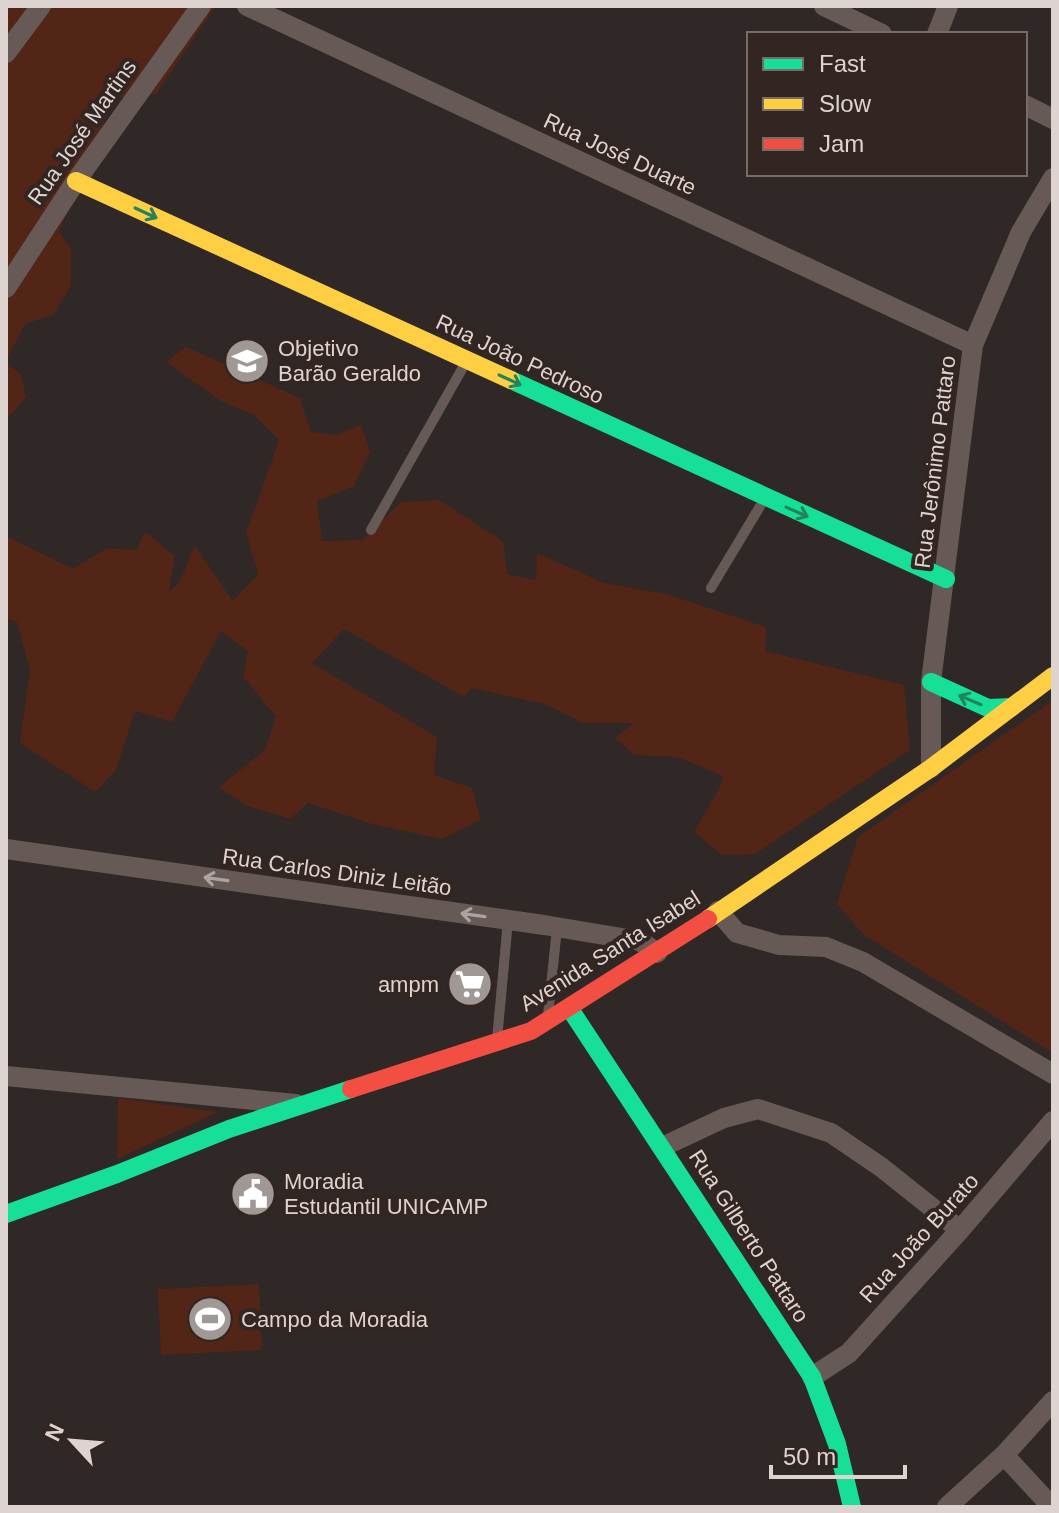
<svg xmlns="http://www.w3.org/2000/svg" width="1059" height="1513" viewBox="0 0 1059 1513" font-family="Helvetica,sans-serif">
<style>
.green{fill:#522516}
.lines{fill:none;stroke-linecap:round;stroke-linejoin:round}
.lane{stroke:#675a56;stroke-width:10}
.street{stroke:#675a56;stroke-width:20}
.fast{stroke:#16e098;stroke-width:18}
.slow{stroke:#ffcf43;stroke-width:18}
.jam{stroke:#f24e42;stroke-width:18}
.oneway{stroke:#24835d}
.oneway2{stroke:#aea3a0}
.labels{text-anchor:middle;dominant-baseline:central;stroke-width:8;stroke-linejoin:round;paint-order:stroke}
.street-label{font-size:22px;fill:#ddd4d1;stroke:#332622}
.poi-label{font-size:22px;fill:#ddd4d1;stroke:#332622;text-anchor:start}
</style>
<rect width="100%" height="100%" fill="#2f2826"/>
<!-- green -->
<path class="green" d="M6,6H216L156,94L114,98L59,232L71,249V286L53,315L25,324L6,361Z
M186,347L300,398L311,432L336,435L361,425L370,452L354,486L317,501L322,541L362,540L401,502L439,500L503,541L507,574L536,580L537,553L604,583L666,594L766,627L765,651L904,685L910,750L755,854L722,855L694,832L719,789L723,776L678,757L634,755L615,738L634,723H583L545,704L471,688L464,697L344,629L312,663L437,737L434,775L472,788L481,820L442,839L372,824L308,803L290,819L245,805L219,787L265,750L276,716L243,677L248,651L221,631L172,722L135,711L116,770L95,792L20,743L30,670L17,622L6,619V536L73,569L107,548L136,550L145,532L175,556L169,592L179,583L195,546L233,601L258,574L246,533L279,440L254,415L221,401L166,362Z
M6,362L21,375L26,397L6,421Z
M1053,700V1053L864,935L837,904L858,837Z
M118,1098L218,1112L117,1159Z
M259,1284L262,1350L161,1355L158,1289Z"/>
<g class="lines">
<!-- lane -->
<path class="lane" d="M371,530L466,362
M711,588L765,498
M548,1015L557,928
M497,1040L508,920"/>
<!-- street -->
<path class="street" d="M247,6L973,345
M824,6L882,34
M937,34L948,6
M6,53L41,6
M1025,105L1053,119
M6,288L76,181L201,6
M931,768V682L973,345L1021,232L1053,178
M6,849L544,925L640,941L657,953
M718,911L737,933L779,945L826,947L863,962L1053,1074
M6,1076L296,1104
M662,1147L724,1118L758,1109L831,1133L881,1167L960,1230
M812,1377L849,1353L960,1230L1053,1121
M1004,1455L1052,1507
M947,1507L1004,1455L1053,1401"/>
<!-- fast -->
<path class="fast" d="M511,380L946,579
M931,682L988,708L1012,707
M570,1009L812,1377L837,1444L852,1507
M6,1214L117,1174L229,1129L351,1089"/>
<!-- slow -->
<path class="slow" d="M76,181L511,380
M708,919L931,768L1053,676"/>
<!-- jam -->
<path class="jam" d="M351,1089L531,1031L708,919"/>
</g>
<!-- one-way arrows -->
<defs><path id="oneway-shaft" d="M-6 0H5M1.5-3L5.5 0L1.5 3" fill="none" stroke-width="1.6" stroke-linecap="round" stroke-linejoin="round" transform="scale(2)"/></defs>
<g class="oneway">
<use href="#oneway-shaft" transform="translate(146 213) rotate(25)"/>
<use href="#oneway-shaft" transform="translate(510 380) rotate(25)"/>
<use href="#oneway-shaft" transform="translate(797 512) rotate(24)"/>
<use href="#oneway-shaft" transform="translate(970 700) rotate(-157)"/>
</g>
<g class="oneway2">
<use href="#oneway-shaft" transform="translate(216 879) rotate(-172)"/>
<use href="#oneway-shaft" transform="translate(473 915) rotate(-172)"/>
</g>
<!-- icons -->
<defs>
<g id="school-disc" transform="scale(2.3)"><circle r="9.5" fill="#a09895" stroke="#332622"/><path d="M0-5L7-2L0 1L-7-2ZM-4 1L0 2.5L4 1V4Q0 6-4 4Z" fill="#fff"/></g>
<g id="supermarket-disc" transform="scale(2.3)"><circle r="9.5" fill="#a09895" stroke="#332622"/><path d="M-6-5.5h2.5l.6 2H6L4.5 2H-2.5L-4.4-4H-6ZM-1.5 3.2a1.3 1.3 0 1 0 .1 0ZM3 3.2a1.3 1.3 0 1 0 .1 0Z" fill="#fff"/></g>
<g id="civic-disc" transform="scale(2.3)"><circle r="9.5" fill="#a09895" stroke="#332622"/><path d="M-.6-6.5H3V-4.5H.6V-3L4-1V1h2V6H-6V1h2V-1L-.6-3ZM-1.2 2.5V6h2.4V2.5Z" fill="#fff"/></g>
<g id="stadium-disc" transform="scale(2.3)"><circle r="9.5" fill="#a09895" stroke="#332622"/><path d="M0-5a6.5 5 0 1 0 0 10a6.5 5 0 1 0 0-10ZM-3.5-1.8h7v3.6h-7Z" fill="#fff"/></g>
</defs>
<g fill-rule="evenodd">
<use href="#school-disc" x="247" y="361"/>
<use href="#supermarket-disc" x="470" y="984"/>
<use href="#civic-disc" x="253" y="1194"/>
<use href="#stadium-disc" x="210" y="1319"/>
</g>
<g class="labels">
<!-- street labels -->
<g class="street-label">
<text transform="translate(82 132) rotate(-55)">Rua José Martins</text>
<text transform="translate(620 154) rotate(25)">Rua José Duarte</text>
<text transform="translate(520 359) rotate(25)">Rua João Pedroso</text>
<text transform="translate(935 462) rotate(-83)">Rua Jerônimo Pattaro</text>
<text transform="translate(337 872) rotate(8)">Rua Carlos Diniz Leitão</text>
<text transform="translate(610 951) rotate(-32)">Avenida Santa Isabel</text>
<text transform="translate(749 1236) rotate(57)">Rua Gilberto Pattaro</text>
<text transform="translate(919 1238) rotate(-48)">Rua João Burato</text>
</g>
<!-- poi labels -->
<g class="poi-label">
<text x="278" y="348">Objetivo<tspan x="278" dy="25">Barão Geraldo</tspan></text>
<text x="439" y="984" text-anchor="end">ampm</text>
<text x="284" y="1181">Moradia<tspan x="284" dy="25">Estudantil UNICAMP</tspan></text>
<text x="241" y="1319">Campo da Moradia</text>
</g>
</g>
<!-- border -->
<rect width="1059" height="1513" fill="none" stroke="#ddd4d1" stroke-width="16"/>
<!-- legend -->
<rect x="747" y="32" width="280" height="144" fill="#332622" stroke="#776c68" stroke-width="2"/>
<rect x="763" y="58" width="40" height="12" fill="#16e098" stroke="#776c68" stroke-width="2"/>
<text x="819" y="72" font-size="24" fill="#ddd4d1">Fast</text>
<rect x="763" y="98" width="40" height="12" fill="#ffcf43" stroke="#776c68" stroke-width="2"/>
<text x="819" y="112" font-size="24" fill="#ddd4d1">Slow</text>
<rect x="763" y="138" width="40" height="12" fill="#f24e42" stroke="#776c68" stroke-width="2"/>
<text x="819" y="152" font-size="24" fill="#ddd4d1">Jam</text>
<!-- north arrow -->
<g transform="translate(72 1441) rotate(296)" stroke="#332622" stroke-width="6" paint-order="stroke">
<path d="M0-6L14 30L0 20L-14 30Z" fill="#ddd4d1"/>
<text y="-12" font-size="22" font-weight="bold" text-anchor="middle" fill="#ddd4d1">N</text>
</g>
<!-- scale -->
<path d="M771 1465v12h134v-12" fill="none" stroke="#ddd4d1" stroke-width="4"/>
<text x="783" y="1465" font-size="24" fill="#ddd4d1" stroke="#332622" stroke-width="6" paint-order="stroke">50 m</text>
</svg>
